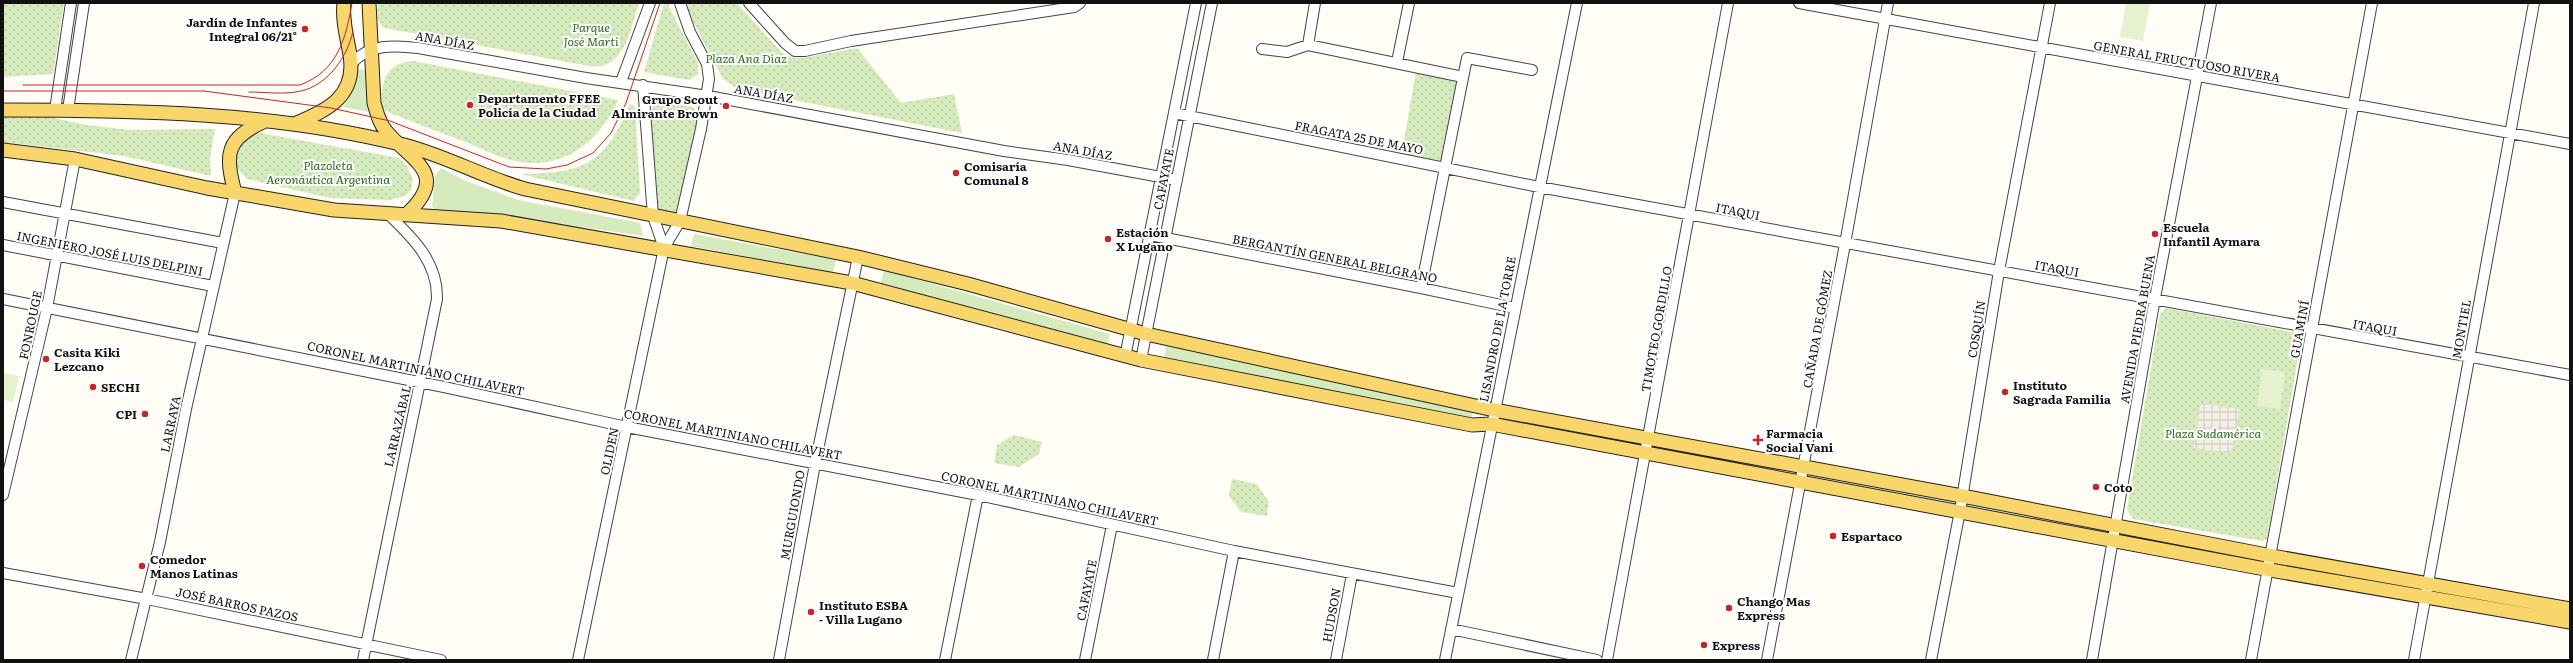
<svg xmlns="http://www.w3.org/2000/svg" width="2573" height="663" font-family="Literata,serif">
<defs>
<pattern id="park-dots" width="8" height="8" patternUnits="userSpaceOnUse"><rect width="8" height="8" fill="#d5ebbd"/><path d="M2 2h.1M6 6h.1" fill="none" stroke="#b6c8a1" stroke-width="1.8" stroke-linecap="round"/></pattern>
<pattern id="plaza-grid" width="8" height="8" patternUnits="userSpaceOnUse"><rect width="8" height="8" fill="#f1ede2"/><path d="M0 4h8M4 0v8" fill="none" stroke="#cecac1"/></pattern>
</defs>
<rect width="100%" height="100%" fill="#fffdf5"/>
<!-- grass -->
<path fill="#d5ebbd" d="M360,69L366,71L369,112L343,107L352,93L357,72Z
M441,168L466,181L518,200L640,223L643,236L503,215L437,211L432,207L435,176Z
M694,234L836,260L833,273L691,246Z
M884,270L1110,334L1107,347L880,285Z
M1166,346L1473,410L1472,420L1164,360Z"/>
<!-- park -->
<path fill="url(#park-dots)" d="M3,3H64L53,74L3,77Z
M378,3H639C632,23 628,56 605,65C600,67 594,66 589,66L384,28C376,20 377,14 378,3Z
M664,3H670L669,7L698,63V74L689,80L644,72Z
M686,3H737L783,54L794,58H803L857,48L901,103L954,94L962,133L738,89L723,79L687,10Z
M413,61L618,100C599,143 561,173 511,160C495,156 479,147 463,141C436,131 410,121 383,110C379,86 384,63 413,61Z
M1417,66L1463,77L1447,168L1401,158Z
M657,102L693,107L699,115L680,209L674,213L657,208L655,203L650,111Z
M630,104L635,107L640,193L634,201L520,174C583,173 604,166 630,104Z
M39,115L87,125L130,130L215,129L210,160L211,176L124,156L3,142V117Z
M260,133L399,158L407,166L413,180L411,190L405,196L390,200L330,198L247,179L234,165V149L251,135Z
M2166,308L2302,334L2267,539L2262,541L2133,519L2127,509L2160,314Z
M1014,435L1042,442L1039,454L1019,467L994,463L997,445Z
M1232,479L1257,484L1269,502L1267,516L1241,512L1229,496Z"/>
<!-- pitch -->
<path fill="#e6f2cf" d="M2126,3H2150L2143,41L2120,37Z
M2262,369L2285,372L2280,409L2257,406Z
M3,373L19,376L13,402L3,400Z"/>
<!-- plaza -->
<path fill="url(#plaza-grid)" d="M2201,403L2240,409L2231,454L2193,448Z"/>
<g fill="none" stroke-linecap="round" stroke-linejoin="round">
<defs>
<path id="minor" d="M749,3L785,43L795,51H805L851,41L1074,7L1080,3
M1799,3L2570,144
M1308,45L1315,3
M1262,49L1287,52L1308,45L1463,77
M1397,62L1409,3
M352,63C369,44 394,45 418,48L586,78L708,96L1004,151L1068,160L1177,180
M621,82L650,3
M643,85L653,216L664,248
M55,110L71,3
M68,110L84,3
M1174,113L1539,187L2570,375
M3,202L223,243
M1150,235L1421,288L1515,308
M3,245L213,286
M1421,288L1467,58L1532,70
M3,299L444,387L627,427L978,495L1234,551L1458,593
M1125,357L1196,3
M1141,360L1212,3
M3,495L47,308L75,159
M3,573L147,599L441,660
M1451,629L1597,660
M131,660L160,542L186,409L235,193
M363,660L437,299C438,262 413,238 388,214
M578,660L664,248L680,221L701,129L709,79L707,64L690,32L680,3
M779,660L815,464L858,257
M945,660L978,495
M1085,660L1112,525
M1213,660L1234,551
M1336,660L1352,574
M1445,660L1577,3
M1607,660L1728,3
M1767,660L1845,244L1888,3
M1931,660L1960,511L1999,271L2050,3
M2092,660L2155,298L2211,3
M2251,660L2372,3
M2414,660L2534,3"/>
<path id="major" d="M369,3L374,103C377,113 379,123 386,131C411,161 450,173 408,213
M3,110C135,110 271,112 400,144C443,154 482,177 525,189L858,257L968,284L1146,334L1494,410L1962,496L2272,556L2570,609
M294,124C326,111 357,97 350,55C347,37 342,21 344,3
M3,150L75,159L207,188L334,210L501,221L852,283L1141,360L1472,425L1491,424L2270,570L2570,622
M235,193C225,154 225,139 265,121"/>
</defs>
<!-- minor casing -->
<use href="#minor" stroke="#444" stroke-width="12"/>
<!-- major casing -->
<use href="#major" stroke="#222" stroke-width="15"/>
<!-- minor -->
<use href="#minor" stroke="#fff" stroke-width="10"/>
<!-- major -->
<use href="#major" stroke="#f9d66b" stroke-width="13"/>
<!-- tram -->
<path stroke="#c4262e" stroke-width="1" d="M23,85H300C338,71 346,38 352,3
M3,91H204L331,108L390,121L509,167L546,169L567,165L593,153L611,133L626,103L660,3
M249,92C266,92 284,95 301,91C328,85 348,56 353,31"/>
</g>
<!-- markers -->
<g fill="#c4262e" stroke="#fff" stroke-width="1.5">
<circle cx="305" cy="29" r="4"/>
<circle cx="470" cy="105" r="4"/>
<circle cx="726" cy="106" r="4"/>
<circle cx="956" cy="173" r="4"/>
<circle cx="2155" cy="234" r="4"/>
<circle cx="1108" cy="239" r="4"/>
<circle cx="46" cy="359" r="4"/>
<circle cx="93" cy="387" r="4"/>
<circle cx="2005" cy="392" r="4"/>
<circle cx="145" cy="414" r="4"/>
<path d="M1756 434h4v4h4v4h-4v4h-4v-4h-4v-4h4z"/>
<circle cx="2096" cy="487" r="4"/>
<circle cx="1833" cy="536" r="4"/>
<circle cx="142" cy="566" r="4"/>
<circle cx="1729" cy="608" r="4"/>
<circle cx="811" cy="612" r="4"/>
<circle cx="1704" cy="645" r="4"/>
</g>
<g text-anchor="middle" dominant-baseline="central" stroke-width="4" stroke-linejoin="round" paint-order="stroke">
<!-- poi labels -->
<g font-size="12" font-weight="bold" fill="#111" stroke="#fff" text-anchor="start">
<text x="297" y="22" text-anchor="end">Jardín de Infantes<tspan x="297" dy="14">Integral 06/21°</tspan></text>
<text x="478" y="98">Departamento FFEE<tspan x="478" dy="14">Policía de la Ciudad</tspan></text>
<text x="718" y="99" text-anchor="end">Grupo Scout<tspan x="718" dy="14">Almirante Brown</tspan></text>
<text x="964" y="166">Comisaría<tspan x="964" dy="14">Comunal 8</tspan></text>
<text x="2163" y="227">Escuela<tspan x="2163" dy="14">Infantil Aymara</tspan></text>
<text x="1116" y="232">Estación<tspan x="1116" dy="14">X Lugano</tspan></text>
<text x="54" y="352">Casita Kiki<tspan x="54" dy="14">Lezcano</tspan></text>
<text x="2013" y="385">Instituto<tspan x="2013" dy="14">Sagrada Familia</tspan></text>
<text x="101" y="387">SECHI</text>
<text x="137" y="414" text-anchor="end">CPI</text>
<text x="1766" y="433">Farmacia<tspan x="1766" dy="14">Social Vani</tspan></text>
<text x="2104" y="487">Coto</text>
<text x="1841" y="536">Espartaco</text>
<text x="150" y="559">Comedor<tspan x="150" dy="14">Manos Latinas</tspan></text>
<text x="1737" y="601">Chango Mas<tspan x="1737" dy="14">Express</tspan></text>
<text x="819" y="605">Instituto ESBA<tspan x="819" dy="14">- Villa Lugano</tspan></text>
<text x="1712" y="645">Express</text>
</g>
<!-- park labels -->
<g font-size="12" font-style="italic" fill="#2f6b1f" stroke="#fff">
<text x="591" y="27">Parque<tspan x="591" dy="14">José Martí</tspan></text>
<text x="746" y="58">Plaza Ana Díaz</text>
<text x="328" y="165">Plazoleta<tspan x="328" dy="14">Aeronáutica Argentina</tspan></text>
<text x="2213" y="433">Plaza Sudamérica</text>
</g>
<!-- street labels -->
<g font-size="12" fill="#111" stroke="#fff">
<text transform="translate(445 40) rotate(10)">ANA DÍAZ</text>
<text transform="translate(2187 61) rotate(10)">GENERAL FRUCTUOSO RIVERA</text>
<text transform="translate(764 93) rotate(10)">ANA DÍAZ</text>
<text transform="translate(1359 137) rotate(11)">FRAGATA 25 DE MAYO</text>
<text transform="translate(1083 150) rotate(10)">ANA DÍAZ</text>
<text transform="translate(1163 179) rotate(-79)">CAFAYATE</text>
<text transform="translate(1738 211) rotate(11)">ITAQUI</text>
<text transform="translate(110 253) rotate(11)">INGENIERO JOSÉ LUIS DELPINI</text>
<text transform="translate(1335 258) rotate(11)">BERGANTÍN GENERAL BELGRANO</text>
<text transform="translate(2057 268) rotate(10)">ITAQUI</text>
<text transform="translate(30 325) rotate(-78)">FONROUGE</text>
<text transform="translate(2375 327) rotate(10)">ITAQUI</text>
<text transform="translate(1497 329) rotate(-79)">LISANDRO DE LA TORRE</text>
<text transform="translate(1656 329) rotate(-80)">TIMOTEO GORDILLO</text>
<text transform="translate(1817 329) rotate(-80)">CAÑADA DE GÓMEZ</text>
<text transform="translate(1976 329) rotate(-81)">COSQUÍN</text>
<text transform="translate(2137 329) rotate(-80)">AVENIDA PIEDRA BUENA</text>
<text transform="translate(2299 329) rotate(-80)">GUAMINÍ</text>
<text transform="translate(2461 329) rotate(-80)">MONTIEL</text>
<text transform="translate(416 368) rotate(12)">CORONEL MARTINIANO CHILAVERT</text>
<text transform="translate(170 424) rotate(-78)">LARRAYA</text>
<text transform="translate(397 426) rotate(-77)">LARRAZÁBAL</text>
<text transform="translate(733 434) rotate(11)">CORONEL MARTINIANO CHILAVERT</text>
<text transform="translate(609 451) rotate(-78)">OLIDEN</text>
<text transform="translate(1050 498) rotate(12)">CORONEL MARTINIANO CHILAVERT</text>
<text transform="translate(792 515) rotate(-80)">MURGUIONDO</text>
<text transform="translate(1086 590) rotate(-79)">CAFAYATE</text>
<text transform="translate(237 604) rotate(12)">JOSÉ BARROS PAZOS</text>
<text transform="translate(1331 615) rotate(-80)">HUDSON</text>
</g>
</g>
<!-- border -->
<rect width="2573" height="663" fill="none" stroke="#111111" stroke-width="8"/>
</svg>
